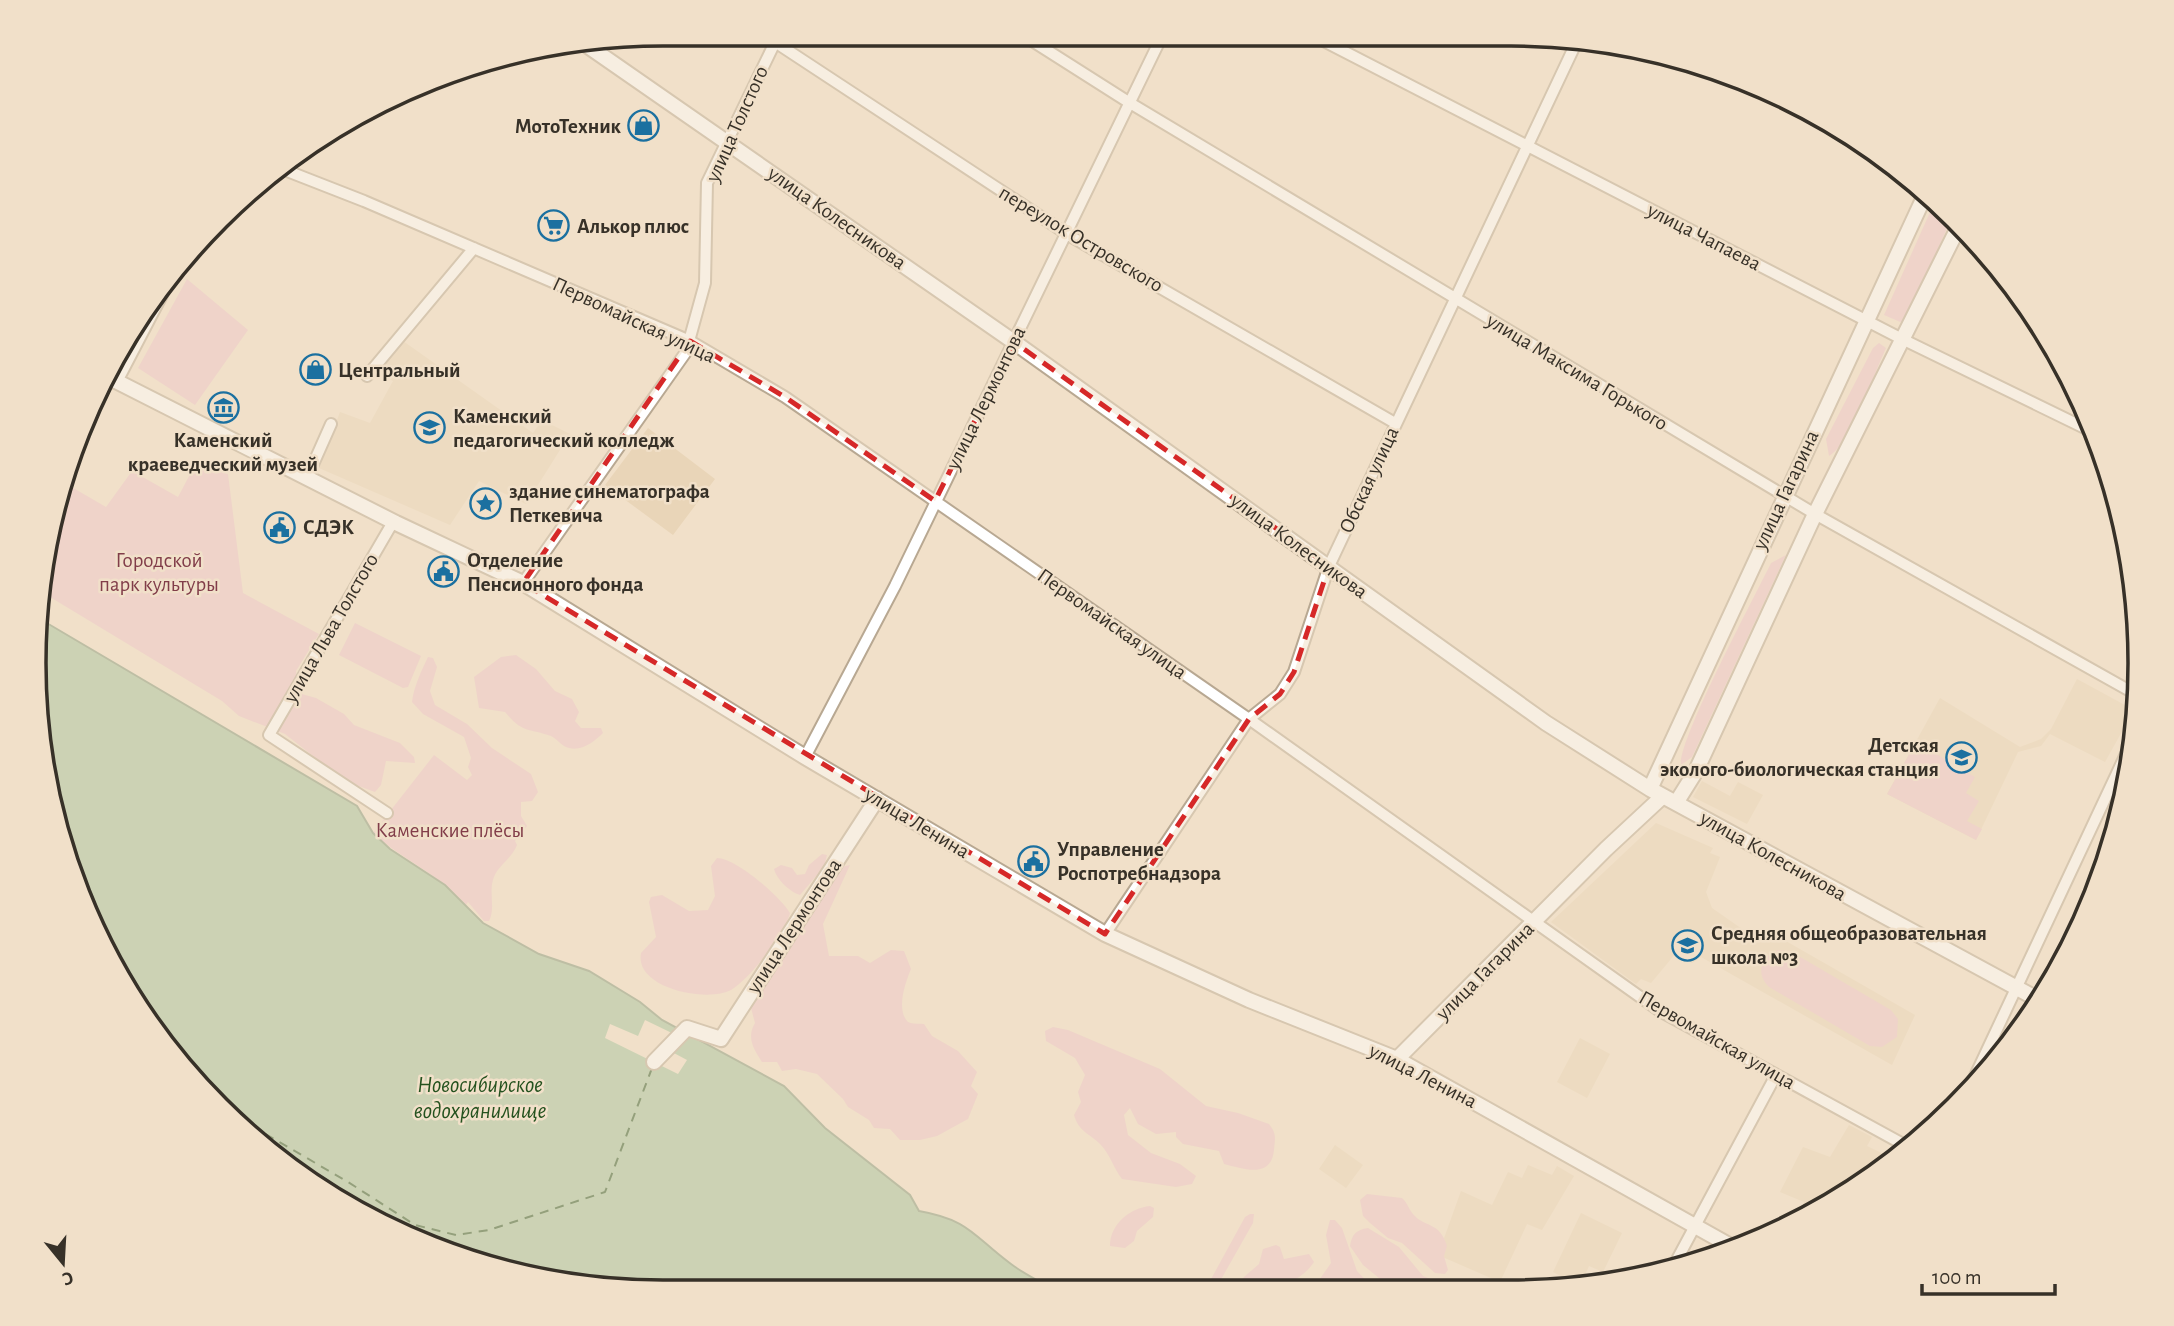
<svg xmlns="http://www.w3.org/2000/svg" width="2174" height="1326" font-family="'Alegreya Sans',sans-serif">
<rect width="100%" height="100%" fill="#f1e0c9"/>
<!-- built -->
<path fill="#e9d5b8" d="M403,341L533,433L542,420L570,434L526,504L479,481L450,525L319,468L340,412L370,423L393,381L378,373Z
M648,428L715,479L673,535L605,485Z
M2077,679L2134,710L2105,762L2050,734L2041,746L2018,752L1976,840L1887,794L1940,698L2020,747L2041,739L2051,729Z
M1702,781L1730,796L1738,782L1763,795L1747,824L1693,797Z
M1656,823L1713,848L1710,853L1720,857L1706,892L1712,908L1755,938L1763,928L1915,1015L1892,1065L1701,957L1692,963L1676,953L1651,983L1641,979L1636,984L1551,922Z
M1580,1038L1610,1054L1587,1098L1557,1082Z
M1849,1125L1872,1137L1867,1146L1894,1159L1826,1209L1795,1222L1804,1202L1780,1192L1803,1147L1830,1157Z
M1335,1145L1363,1165L1346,1188L1319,1169Z
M1528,1165L1552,1175L1557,1166L1574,1176L1542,1230L1527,1224L1500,1282L1438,1255L1461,1191L1492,1205L1508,1172L1522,1178Z
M1581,1213L1622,1233L1603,1272L1589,1266L1580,1286L1553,1272Z"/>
<!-- green -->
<path fill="#edc4c9" d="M1935,201L1952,217L1905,324L1884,315Z
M187,279L248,330L195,405L138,368Z
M1879,343L1886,348L1883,355C1872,379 1850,445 1829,456L1826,439L1873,348Z
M197,461L228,474L243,593L319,634L296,671L298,693L316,698L344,714L354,725L400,743L414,757L415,763L386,761L381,785L375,792L345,781L285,734L239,716L222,701L45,594L63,482L106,507L132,471L178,497Z
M1786,555L1692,757L1681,765C1677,742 1756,594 1771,563Z
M355,623L421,656L408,687L403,688L339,655Z
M516,655L536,669L555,691L572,699L579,712L575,721L581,728H601L603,733C594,742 579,754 564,746C559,743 557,739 551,736C528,728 523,734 505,712L479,708L474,677L501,657Z
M428,657L433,658L437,667L430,691L435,705L467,724L492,748L531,774L538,792L532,801L521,802V816L527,826L515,841L517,845C512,858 498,866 494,877C488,891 496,908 489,921H484L468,902L466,905C441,875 402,860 373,833L434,755L467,780L472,775L468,767L471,758L464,737L423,714L412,702C414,686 421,672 428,657Z
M1916,742L1975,777L1966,793L1979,801L1967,821L1982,829L1976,840L1887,794Z
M822,854L827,855L824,867L800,895C790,892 777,880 774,869L781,865L792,868L797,875L805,874L809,865Z
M717,858C736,858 781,897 790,913C785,933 749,980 731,990C707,1003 634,988 641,953L656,937L649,902L651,897L662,895L689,911L708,910L715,896L711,866Z
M850,865L823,924L829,956H858L870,963L891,950L904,951L911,969C906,981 896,1008 907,1021C911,1025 919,1023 924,1024L932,1036L958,1051L977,1072L971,1086L978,1094L968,1119L937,1136L920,1140H900L890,1129L874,1128L869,1120L848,1107L843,1099L817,1074L796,1069L782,1071L777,1062H762C754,1049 746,1038 755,1023L751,1008L753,998L841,867Z
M1778,950L1790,951L1891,1010L1898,1019L1897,1037L1882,1047L1870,1046L1769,987C1755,974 1761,956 1778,950Z
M1053,1027L1068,1030L1160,1069L1206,1106L1238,1113L1269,1124C1277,1134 1275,1138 1274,1150C1271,1179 1244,1169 1224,1164L1219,1151L1183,1144L1176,1137V1132L1156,1134L1138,1124L1130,1108L1124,1115L1128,1135L1151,1153L1180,1164L1196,1176L1192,1184L1176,1187L1122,1179C1114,1169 1110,1154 1100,1144C1089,1133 1079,1132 1074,1115L1081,1102L1078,1092L1085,1075L1075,1058L1046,1041L1045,1031Z
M1367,1194L1402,1198C1408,1203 1409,1211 1415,1216C1425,1227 1440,1222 1447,1246L1444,1256L1448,1270L1445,1274L1435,1273L1402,1243L1388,1238L1370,1223L1363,1216L1360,1200Z
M1150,1206L1154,1208L1153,1217L1137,1231L1134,1241L1125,1248L1110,1246C1110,1224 1130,1208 1150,1206Z
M1250,1214H1254L1253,1223L1215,1290H1205L1245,1217Z
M1330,1220H1335L1342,1228L1357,1271L1376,1291L1312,1290L1331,1263L1326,1235Z
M1368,1228L1399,1247L1423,1276L1460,1291H1395L1363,1265L1350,1246C1352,1234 1356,1230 1368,1228Z
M1276,1245L1280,1247L1284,1259L1309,1254L1314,1262C1297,1288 1264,1290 1235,1290L1244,1277L1259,1264L1263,1249Z"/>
<!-- water -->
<path fill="#a1c29c" stroke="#819679" stroke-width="2" d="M40,619L357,806L373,833L390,849L445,885L483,923L539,954L589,971L640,1002L662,1020L784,1086L825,1128L910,1195L919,1211C970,1220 973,1236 1011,1264C1024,1274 1039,1281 1053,1289L581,1287L422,1245L280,1163L140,1013L67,865L33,663Z"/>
<!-- pier -->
<path fill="#f1e0c9" d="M645,1020L676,1035L672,1052L687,1060L678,1074L605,1038L610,1024L638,1036Z"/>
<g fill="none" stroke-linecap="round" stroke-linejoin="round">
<!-- ferry -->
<path stroke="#25521f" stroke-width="2" stroke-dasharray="9 7" stroke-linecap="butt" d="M238,1118L348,1182L415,1225L456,1235L489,1230L605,1192L652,1068"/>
<defs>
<path id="street" d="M1023,35L1130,103L1815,514L2139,696
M1316,37L1902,339L2095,433
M775,42L1070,236L1395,423
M277,167L364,201L690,341L785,397L1249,719L1660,1011L1910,1148
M367,376L474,248
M307,478L331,424
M523,583L686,352L705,283L707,183L779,34
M805,757L895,586L1162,36
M387,813L269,735L393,522
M1105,934L1249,719L1280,694L1294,672L1329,566L1578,39
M1967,1093L2134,737
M1673,1267L1776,1075"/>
<path id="secondary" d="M588,46L1014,342L1546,723L1650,789L2039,1000
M108,377L396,523L523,583L805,757L1105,934L1249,1000L1397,1059L1736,1249
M115,381L164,287
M1650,789L1926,193
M1676,803L1696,771L1815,514L1960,224
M1397,1059L1606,849L1663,796
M654,1062L687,1028L721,1039L877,799"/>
</defs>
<!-- street casing -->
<use href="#street" stroke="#b8a892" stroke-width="14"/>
<!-- secondary casing -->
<use href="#secondary" stroke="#b8a892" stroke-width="18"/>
<!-- street -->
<use href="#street" stroke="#fff" stroke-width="10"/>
<!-- secondary -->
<use href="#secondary" stroke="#fff" stroke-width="14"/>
</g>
<!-- marked area -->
<path d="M0 0H2174V1326H0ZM690,341L785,397L935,501L1014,342L1329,566L1294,672L1280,694L1249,719L1105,934L523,583Z" fill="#f1e0c9" fill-opacity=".55" fill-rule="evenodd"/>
<path fill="none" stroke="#d62828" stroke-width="5" stroke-dasharray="14 9" stroke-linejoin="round" d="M690,341L785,397L935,501L1014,342L1329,566L1294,672L1280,694L1249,719L1105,934L523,583Z"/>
<!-- icons -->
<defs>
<symbol id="shop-ring" viewBox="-11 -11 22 22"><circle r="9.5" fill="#f1e0c9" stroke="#1b70a0" stroke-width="1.5"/><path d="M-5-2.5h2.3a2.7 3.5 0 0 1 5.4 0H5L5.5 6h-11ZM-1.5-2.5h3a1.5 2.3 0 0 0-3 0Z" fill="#1b70a0"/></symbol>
<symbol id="supermarket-ring" viewBox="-11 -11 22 22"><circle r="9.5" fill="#f1e0c9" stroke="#1b70a0" stroke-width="1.5"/><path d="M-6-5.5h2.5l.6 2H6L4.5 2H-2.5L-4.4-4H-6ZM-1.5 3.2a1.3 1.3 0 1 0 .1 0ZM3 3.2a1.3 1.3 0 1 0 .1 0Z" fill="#1b70a0"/></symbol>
<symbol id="museum-ring" viewBox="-11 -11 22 22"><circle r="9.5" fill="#f1e0c9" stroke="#1b70a0" stroke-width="1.5"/><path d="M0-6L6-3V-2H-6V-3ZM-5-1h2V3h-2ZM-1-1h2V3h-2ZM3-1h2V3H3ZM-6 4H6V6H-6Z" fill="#1b70a0"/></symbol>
<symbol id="university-ring" viewBox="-11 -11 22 22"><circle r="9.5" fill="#f1e0c9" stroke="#1b70a0" stroke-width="1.5"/><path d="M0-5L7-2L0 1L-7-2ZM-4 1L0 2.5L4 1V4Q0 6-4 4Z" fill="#1b70a0"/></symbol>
<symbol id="sight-ring" viewBox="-11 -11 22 22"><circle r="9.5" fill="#f1e0c9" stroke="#1b70a0" stroke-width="1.5"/><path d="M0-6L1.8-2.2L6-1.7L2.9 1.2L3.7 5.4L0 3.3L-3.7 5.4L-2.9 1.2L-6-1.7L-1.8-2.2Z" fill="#1b70a0"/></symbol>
<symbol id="civic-ring" viewBox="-11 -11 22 22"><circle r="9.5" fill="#f1e0c9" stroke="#1b70a0" stroke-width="1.5"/><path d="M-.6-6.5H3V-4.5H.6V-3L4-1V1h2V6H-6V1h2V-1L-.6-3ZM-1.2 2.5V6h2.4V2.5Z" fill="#1b70a0"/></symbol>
<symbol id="school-ring" viewBox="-11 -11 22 22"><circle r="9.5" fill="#f1e0c9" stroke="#1b70a0" stroke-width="1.5"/><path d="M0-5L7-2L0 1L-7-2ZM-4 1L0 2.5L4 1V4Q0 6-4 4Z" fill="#1b70a0"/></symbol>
</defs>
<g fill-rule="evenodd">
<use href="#shop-ring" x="626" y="108" width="35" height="35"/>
<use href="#supermarket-ring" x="536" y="208" width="35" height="35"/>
<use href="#shop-ring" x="298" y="352" width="35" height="35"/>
<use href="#museum-ring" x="206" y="390" width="35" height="35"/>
<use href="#university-ring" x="412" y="410" width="35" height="35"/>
<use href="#sight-ring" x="468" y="486" width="35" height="35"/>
<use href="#civic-ring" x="262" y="510" width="35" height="35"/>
<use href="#civic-ring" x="426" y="554" width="35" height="35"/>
<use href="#school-ring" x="1944" y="740" width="35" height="35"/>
<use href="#civic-ring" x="1016" y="844" width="35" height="35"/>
<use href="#school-ring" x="1670" y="928" width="35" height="35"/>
</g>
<g text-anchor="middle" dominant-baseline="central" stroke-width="5" stroke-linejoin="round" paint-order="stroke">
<!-- street labels -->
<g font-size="21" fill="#373128" stroke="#f1e0c9">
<text transform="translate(737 124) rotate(-66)">улица Толстого</text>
<text transform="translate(837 218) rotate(35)">улица Колесникова</text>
<text transform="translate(1704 237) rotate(27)">улица Чапаева</text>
<text transform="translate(1081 239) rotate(31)">переулок Островского</text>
<text transform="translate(634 320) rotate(25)">Первомайская улица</text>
<text transform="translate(1577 372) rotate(31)">улица Максима Горького</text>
<text transform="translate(986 398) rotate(-64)">улица Лермонтова</text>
<text transform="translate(1369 480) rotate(-65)">Обская улица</text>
<text transform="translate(1786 490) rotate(-65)">улица Гагарина</text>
<text transform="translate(1299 546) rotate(36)">улица Колесникова</text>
<text transform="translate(1112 624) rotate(35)">Первомайская улица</text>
<text transform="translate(331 628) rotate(-60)">улица Льва Толстого</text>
<text transform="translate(917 823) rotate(31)">улица Ленина</text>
<text transform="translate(1773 856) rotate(29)">улица Колесникова</text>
<text transform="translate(794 926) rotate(-57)">улица Лермонтова</text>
<text transform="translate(1485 971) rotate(-45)">улица Гагарина</text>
<text transform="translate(1717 1040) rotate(30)">Первомайская улица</text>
<text transform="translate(1423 1076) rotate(27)">улица Ленина</text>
</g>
<!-- poi labels -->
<g font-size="21" font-weight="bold" fill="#373128" stroke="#f1e0c9" text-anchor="start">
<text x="621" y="126" text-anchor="end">МотоТехник</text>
<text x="577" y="226">Алькор плюс</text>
<text x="338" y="370">Центральный</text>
<text x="453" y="416">Каменский<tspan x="453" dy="24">педагогический колледж</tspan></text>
<text x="223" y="440" text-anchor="middle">Каменский<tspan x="223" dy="24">краеведческий музей</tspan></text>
<text x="509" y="491">здание синематографа<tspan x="509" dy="24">Петкевича</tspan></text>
<text x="303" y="527">СДЭК</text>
<text x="467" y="560">Отделение<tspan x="467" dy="24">Пенсионного фонда</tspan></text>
<text x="1939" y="745" text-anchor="end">Детская<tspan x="1939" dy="24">эколого-биологическая станция</tspan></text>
<text x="1057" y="849">Управление<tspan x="1057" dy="24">Роспотребнадзора</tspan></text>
<text x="1711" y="933">Средняя общеобразовательная<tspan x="1711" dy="24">школа №3</tspan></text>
</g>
<!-- park labels -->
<g font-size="21" fill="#813d49" stroke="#f1e0c9">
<text x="159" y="560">Городской<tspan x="159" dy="24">парк культуры</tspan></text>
<text x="450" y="830">Каменские плёсы</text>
</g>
<!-- water labels -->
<g font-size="23" font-style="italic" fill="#25521f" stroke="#f1e0c9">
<text x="480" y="1085">Новосибирское<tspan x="480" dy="26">водохранилище</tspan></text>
</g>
</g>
<!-- crop -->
<path d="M0 0H2174V1326H0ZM663 46H1511A617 617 0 0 1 2128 663V663A617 617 0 0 1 1511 1280H663A617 617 0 0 1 46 663V663A617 617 0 0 1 663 46Z" fill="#f1e0c9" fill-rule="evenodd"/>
<path fill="none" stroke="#373128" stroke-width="3.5" d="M663 46H1511A617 617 0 0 1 2128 663V663A617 617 0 0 1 1511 1280H663A617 617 0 0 1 46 663V663A617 617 0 0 1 663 46Z"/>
<!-- north arrow -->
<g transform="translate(63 1263) rotate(162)" stroke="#f1e0c9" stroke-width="5" paint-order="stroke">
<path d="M0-5L12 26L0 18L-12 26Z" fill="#373128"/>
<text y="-10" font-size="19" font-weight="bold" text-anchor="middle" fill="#373128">С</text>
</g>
<!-- scale -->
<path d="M1922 1284v10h133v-10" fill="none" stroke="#373128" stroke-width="3.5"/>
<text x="1932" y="1284" font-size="21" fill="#373128" stroke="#f1e0c9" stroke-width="5" paint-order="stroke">100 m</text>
</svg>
